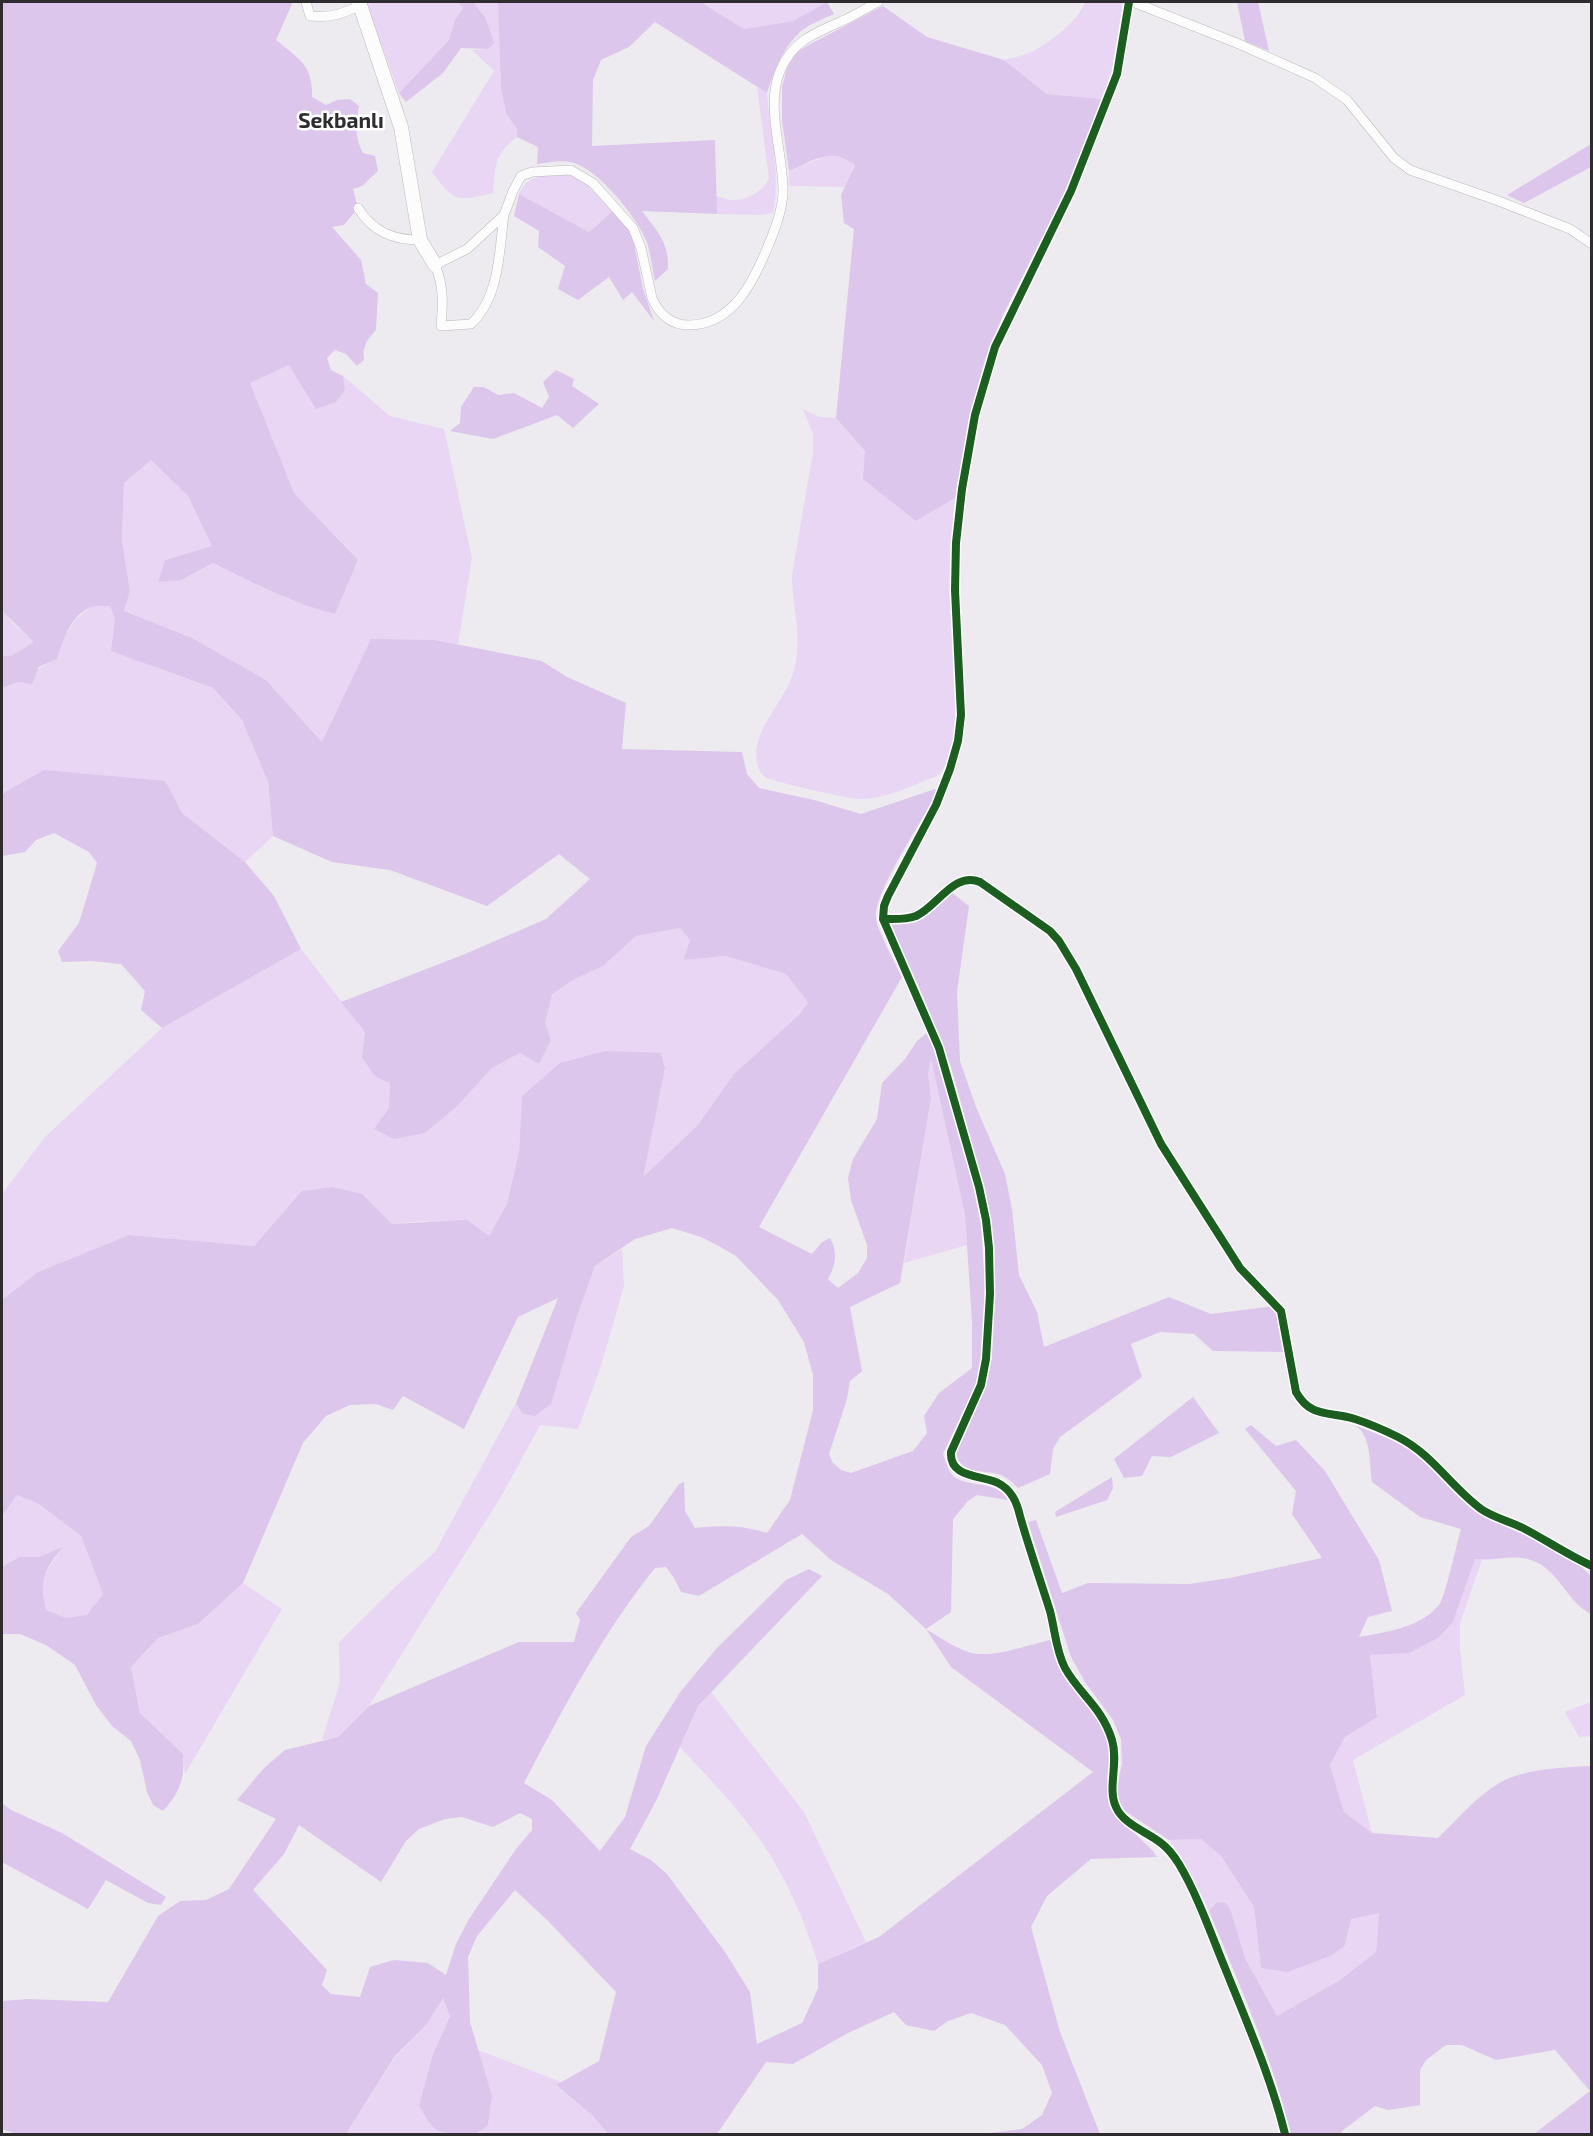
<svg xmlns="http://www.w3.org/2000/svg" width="1593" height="2136" font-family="'Exo 2',sans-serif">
<rect width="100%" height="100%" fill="#edebef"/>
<!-- green -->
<path fill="#e8d6f4" d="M366,2H458L463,8L455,20L449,40L399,93Z
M473,2H498L501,90L507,115L517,129V137C493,155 496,166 493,193C457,201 455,203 432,172L494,71L472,50L488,49L485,17Z
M703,2H827L793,21L744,29L704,5Z
M1085,2H1123L1112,70L1102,99L1047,94L1004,60C1015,57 1028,55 1037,49C1054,39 1078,21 1085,2Z
M757,87L767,93C770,133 781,173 773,213L760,215L717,214L716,196C721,197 727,200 731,200C747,201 763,192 769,178Z
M831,154L845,157L855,164L845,187L789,186V171Z
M566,173L585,183L613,211L589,232L519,194C527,174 547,175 566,173Z
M289,365L345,390L343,376L390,416L444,429L472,558L458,644L435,640L322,742L266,680L192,638L124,611L130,591L122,541L124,483L151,460L188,496L212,546L165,560L181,580L213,563C252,583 292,603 335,614L358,560L294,493L249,383Z
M803,409L819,417L836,418L865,451L916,521L955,498C953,521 950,544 950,567C950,613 971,746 937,776C915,784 886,799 863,799C853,800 773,782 765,777C758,772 756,761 756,752C758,724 787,698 794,670C803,638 792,607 792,575L813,452V434Z
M92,606H110L115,618L151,666L213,688L242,720L268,782L273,836L245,862L182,813L164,781L2,794V688C22,681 38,668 57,659C64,635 71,621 92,606Z
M2,611L16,626L35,642L11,656H2Z
M680,928L690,939L683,960L726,956L786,974L808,1002L800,1014L734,1074L697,1126L642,1178L665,1068L661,1053L522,1096L519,1152L507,1204L489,1236L426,1221L391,1224L361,1194L332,1187L303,1191L254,1246L129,1235L38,1272L2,1300V1194L45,1137L162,1028L301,949L365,1032L376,1077L391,1083L389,1108L425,1133L457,1105L492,1068L520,1053L539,1064L551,1040L545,1023L551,994L575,979L603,966L636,936Z
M931,1056L965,1215L967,1245L904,1263L931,1098L928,1073Z
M622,1249L624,1286L600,1369L578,1429L540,1425L502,1495L369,1706L338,1737L322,1740L340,1682L339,1642L396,1586L435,1552L516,1403L522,1413L576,1319L595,1266Z
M17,1495L39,1504L81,1536L103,1594L87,1615L66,1619L46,1610C39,1577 45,1574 62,1548L39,1557H19L2,1567V1516Z
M1475,1559L1482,1560L1460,1623V1648L1465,1695L1353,1760L1372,1833L1344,1812L1330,1765L1345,1737L1377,1716L1370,1655L1409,1653L1453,1622Z
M243,1583L282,1609L185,1774L183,1754L140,1713L131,1667L158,1638L198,1624Z
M711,1692L804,1812L866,1942L818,1964C802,1911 778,1859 742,1816C723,1792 701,1770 680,1747L698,1706Z
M1591,1702V1736L1579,1737L1565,1712Z
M1201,1839L1221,1856L1254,1907L1261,1968L1345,1945L1351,1919L1379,1912L1376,1952L1340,1980L1277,2016L1245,1958L1226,1903L1217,1902L1209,1911L1180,1855L1169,1840Z
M443,1997L450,2015L433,2054L430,2124L444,2134H346L396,2056L426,2025Z
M478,2050L561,2082L556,2086L594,2117L608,2134H476L488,2125L492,2096Z"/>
<!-- forest -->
<path fill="#dcc6eb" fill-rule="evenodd" d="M2,2H290L292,4L276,40C299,59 313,65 312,97L326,105L337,100L350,99L359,106C356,124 354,136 363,153L375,156L378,171L362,186L353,189L358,208L344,225L332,227L361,260L366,284L378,293L376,330C367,340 362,346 364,360L357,366L346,354L335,350L327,358L331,370L343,376L345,390L336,402L316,409L289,365L250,383L294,493L358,560L335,614C292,603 253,583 213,563L181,580L158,582L165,560L212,546L188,496L151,460L124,483L122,541L130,591L124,611L192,638L266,680L322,742L371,639L435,640L542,661L567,677L626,703L622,749L742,752L747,774L759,788L814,800L861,814L935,789L937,792C923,821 875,890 876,917C876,929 896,964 902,977L759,1227L812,1254L822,1242L830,1238C838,1253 836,1264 828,1279L838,1288L858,1273L867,1258V1245L851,1200L848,1178L853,1159L877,1119L882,1083L905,1059L917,1041L928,1032L933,1042L974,1189L981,1225L985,1285V1328L981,1367L974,1389L943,1454C945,1459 947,1466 950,1472C961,1490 995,1477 1008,1500L977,1495L968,1501L953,1519L951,1612L926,1629C941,1638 956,1649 972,1653C992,1658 1029,1645 1050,1640C1054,1652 1057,1664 1063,1675C1077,1696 1095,1711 1106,1735C1115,1756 1106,1769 1107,1789C1108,1815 1137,1834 1153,1851L1157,1857L1091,1859L1047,1896L1031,1927L1060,2032L1100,2134H982L1022,2129L1042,2115L1052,2093L1042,2065L1005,2025L971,2013L948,2021L934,2031L906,2025L894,2012L848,2033L793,2064L766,2062L717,2134H608L594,2117L556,2085L599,2061L616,1992L548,1921L515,1890L477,1936L468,1957L470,2022L492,2096L488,2125C477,2134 476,2134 462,2134C434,2134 433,2129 419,2106L433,2054L450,2016L443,1998L426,2025L395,2056L346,2134H16L2,2129V2001L28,1999L108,2002L158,1916L180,1901L206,1900L229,1889L276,1819L237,1800L264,1768L285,1750L338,1737L369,1706L519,1642H574L580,1620L576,1613L631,1537L649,1526L679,1484L684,1482L685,1511L695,1528C720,1525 743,1525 767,1533L790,1500L813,1410V1375L804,1342L778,1300L736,1256L717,1245L701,1237L672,1228L635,1239L595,1266L576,1319L551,1404L535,1416L522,1413L516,1403L558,1298L518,1317L464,1429L403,1396L393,1410L376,1404L350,1405L326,1416L303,1443L243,1583L198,1624L158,1638L131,1667L140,1713L183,1754C185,1779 180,1792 163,1811L153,1805L147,1792L140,1760L131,1741L112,1726L96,1705L75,1665L46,1645L20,1634H2V1567L19,1557H39L63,1547C44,1570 39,1580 46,1610L66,1618L87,1615L103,1594L81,1536L39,1504L17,1495L2,1516V1300L38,1272L129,1235L254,1246L302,1191L332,1187L362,1194L392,1224L467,1220L489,1236L507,1204L519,1152L522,1096L560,1063L605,1051L661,1053L665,1068L643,1177L697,1126L734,1074L800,1014L808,1002L786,974L726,956L683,960L690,940L680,928L636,936L603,966L575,979L552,994L545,1023L551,1040L539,1064L520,1053L492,1068L457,1106L425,1133L394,1139L374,1129L389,1108L390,1083L376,1077L362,1058L365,1032L341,1002L465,954L546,919L590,879L559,854L487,906L390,870L332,862L273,836L268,782L242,720L213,688L111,651L115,619L110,606C104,606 96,605 91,607C71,615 63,640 57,659L39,667L32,684L18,682L2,688V656H11L34,642L2,611ZM931,1058L965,1215L972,1322V1368L939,1393L924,1416L927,1433L913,1451L851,1473L841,1470L833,1463L829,1454L847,1399L850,1381L862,1371L850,1307L900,1283L931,1098L928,1073ZM802,1534L831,1560L888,1594L926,1629L951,1667L1093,1772L879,1937L818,1964V1989L802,2023L757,2044L750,1992L725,1952L667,1874L651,1860L630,1849L656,1801L698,1706L822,1576L809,1569L786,1580L716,1649L681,1691L646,1746L625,1817L600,1851L552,1800L524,1783C563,1709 602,1634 655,1568L666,1567L674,1578L681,1592L699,1596ZM520,1813L532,1819V1830L516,1849L469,1919L456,1944L446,1975L428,1963L394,1960L370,1967L360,1997L331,1994L322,1985L327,1970L253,1890L284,1854L299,1825L381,1882L406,1841L419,1829L445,1819L462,1817L493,1827Z
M458,2H473L485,17L494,43L488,49L461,48L443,73L406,102L399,93L449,40L455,20L463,8Z
M498,2H703L705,5L744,29L793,21L827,2L834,14C823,19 809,24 800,32C782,49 774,71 767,93L655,22L629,47L601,60L593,80L592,146L715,140L717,214L642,211C657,231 669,242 668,269L655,281C652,268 651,252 646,240C636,216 596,166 570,162C560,160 547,163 537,164L538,147L517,137V129L507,115L501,90Z
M1237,2H1258L1269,51L1245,41Z
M883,6L927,37L1004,60L1047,94L1102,99L1064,194L1003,315L986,357L970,414L955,498L916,521L863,479L865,451L836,418L854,229L844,223L841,195L855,165C830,146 815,161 789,171L782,120V87L787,68L796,53L805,47Z
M1591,144V167L1524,203L1507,195Z
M519,194L589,232L613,211L626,225L633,238L643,289L654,321L632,292L623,300L609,277L578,300L558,289L565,266L538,247L539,231L514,216Z
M556,370L574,379L572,386L599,404L573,428L557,415L493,439L450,431L460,423L461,407L474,387H484L498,395L514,393L542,408L549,397L543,382Z
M44,770L165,781L182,813L245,862L274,896L301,949L162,1028L141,1010L145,991L121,964L91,961L62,962L58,951L79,923L97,863L89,852L54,833L36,840L25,852L2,856V794Z
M951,892L969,906L957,992L960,1061L976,1107L1005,1174L1012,1209L1019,1275L1037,1312L1044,1347L1169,1297L1211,1314L1273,1306L1278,1318L1284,1352L1213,1351L1194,1334L1160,1332L1131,1344L1142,1377L1060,1437L1053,1449L1050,1474L1018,1488C1012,1482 1006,1476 998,1474C981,1470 962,1474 956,1454L985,1389L992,1357L995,1273L993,1239L980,1173L951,1067L922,994L889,923C922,916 926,918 951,892Z
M1193,1397L1219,1433L1171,1457L1152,1456L1142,1476L1124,1478L1114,1459Z
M1251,1425L1276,1446L1296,1440L1325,1471L1379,1560L1392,1611L1368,1617L1359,1637C1386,1632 1420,1628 1439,1605C1445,1598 1457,1542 1461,1529L1420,1517L1372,1482C1369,1463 1372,1436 1355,1425L1402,1444L1426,1459L1464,1501L1483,1515L1502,1525L1521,1532L1579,1565L1591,1576V1614C1568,1603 1560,1573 1536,1562C1515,1552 1496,1562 1475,1559L1453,1622L1438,1638L1409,1653L1370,1655L1377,1717L1345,1737L1330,1765L1344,1812L1372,1833L1438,1838C1458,1819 1479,1793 1505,1780C1527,1769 1567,1767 1591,1766V2134H1534L1590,2091L1555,2050L1496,2060L1462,2045H1446L1426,2060L1420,2070V2105L1388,2110L1375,2106L1342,2131L1341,2134H1291C1272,2057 1239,1984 1209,1911L1217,1902L1226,1903L1231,1912L1245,1958L1277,2016L1340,1980L1376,1952L1379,1913L1351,1919L1345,1945L1332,1955L1288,1972L1261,1968L1254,1907L1221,1856L1201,1839L1169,1840L1125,1811L1119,1801L1117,1787L1122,1763L1121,1739L1113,1720L1085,1682L1071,1657L1028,1522L1036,1520L1062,1593L1088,1583L1189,1584L1230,1578L1322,1558L1292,1514L1296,1491L1245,1429Z
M1112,1477L1113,1488L1107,1500L1056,1517L1055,1512Z
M2,1803L11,1810L62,1833L166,1897L161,1905L148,1903L106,1880L88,1909L2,1862Z"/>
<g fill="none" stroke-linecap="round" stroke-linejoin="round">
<defs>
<path id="street" d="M306,2L310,16C331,18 341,14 360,6
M1129,2L1117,74L1071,191L995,347L975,415L962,489L956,543L955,590L961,715L958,741L950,769L936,805L888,896L884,906L883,919L939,1048L979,1187L986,1220L989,1248L990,1294L986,1359L981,1385L951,1452C949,1478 981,1475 998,1483C1012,1490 1017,1503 1020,1516C1029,1548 1040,1579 1050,1611C1055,1630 1056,1651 1065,1668C1080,1695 1102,1707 1112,1740C1119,1763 1107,1788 1116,1807C1123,1824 1147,1832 1161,1843C1169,1849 1174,1856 1179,1864C1198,1896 1211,1934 1225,1968C1247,2023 1271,2077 1285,2134
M1133,2L1239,44L1315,78L1347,100L1394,158L1410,170L1496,200L1570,229L1592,244
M358,208C373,232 393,240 420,240
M504,215C499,251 500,297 471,324L441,326C443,304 444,286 435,265L467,249L504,215L513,191L521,176L532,172L571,170L593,183L633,228L641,248L652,298C659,314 670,325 689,325C733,325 754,281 768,246C775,230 782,211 783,193C784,156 765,107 780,71C793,40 814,34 842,21C854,16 866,8 878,2
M883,919C894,919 905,920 916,916C937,907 954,871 980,882L1050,931L1059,941L1076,969L1161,1144L1240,1268L1281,1311L1296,1392C1311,1419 1331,1411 1355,1419C1370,1424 1384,1430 1398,1437C1432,1454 1451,1487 1481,1509C1494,1518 1509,1521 1523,1528C1546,1540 1568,1555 1592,1566"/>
<path id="secondary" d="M359,2L401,127L420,240L435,265"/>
</defs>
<!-- street casing -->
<use href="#street" stroke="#bab9bc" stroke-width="10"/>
<!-- secondary casing -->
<use href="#secondary" stroke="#bab9bc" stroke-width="15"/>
<!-- street -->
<use href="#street" stroke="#fcfcfd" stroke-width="9"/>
<!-- secondary -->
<use href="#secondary" stroke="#fcfcfd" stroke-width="14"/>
<defs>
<path id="cycleway" d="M1129,2L1117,74L1071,191L995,347L975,415L962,489L956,543L955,590L961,715L958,741L950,769L936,805L888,896L884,906L883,919L939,1048L979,1187L986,1220L989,1248L990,1294L986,1359L981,1385L951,1452C949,1478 981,1475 998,1483C1012,1490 1017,1503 1020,1516C1029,1548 1040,1579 1050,1611C1055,1630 1056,1651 1065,1668C1080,1695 1102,1707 1112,1740C1119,1763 1107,1788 1116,1807C1123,1824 1147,1832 1161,1843C1169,1849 1174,1856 1179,1864C1198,1896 1211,1934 1225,1968C1247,2023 1271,2077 1285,2134
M883,919C894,919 905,920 916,916C937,907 954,871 980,882L1050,931L1059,941L1076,969L1161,1144L1240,1268L1281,1311L1296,1392C1311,1419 1331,1411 1355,1419C1370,1424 1384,1430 1398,1437C1432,1454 1451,1487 1481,1509C1494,1518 1509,1521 1523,1528C1546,1540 1568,1555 1592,1566"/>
</defs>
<!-- cycleway casing -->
<use href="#cycleway" stroke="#fff" stroke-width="11"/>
<!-- cycleway -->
<use href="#cycleway" stroke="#1b5e20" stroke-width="8"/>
</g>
<g text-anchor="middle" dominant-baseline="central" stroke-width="5" stroke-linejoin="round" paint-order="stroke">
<!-- quarter labels -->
<g font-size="21" font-weight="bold" fill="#2e2c2f" stroke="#fff">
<text x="341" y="119">Sekbanlı</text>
</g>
</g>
<!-- border -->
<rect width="1593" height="2136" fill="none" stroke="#2e2c2f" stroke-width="6"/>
</svg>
